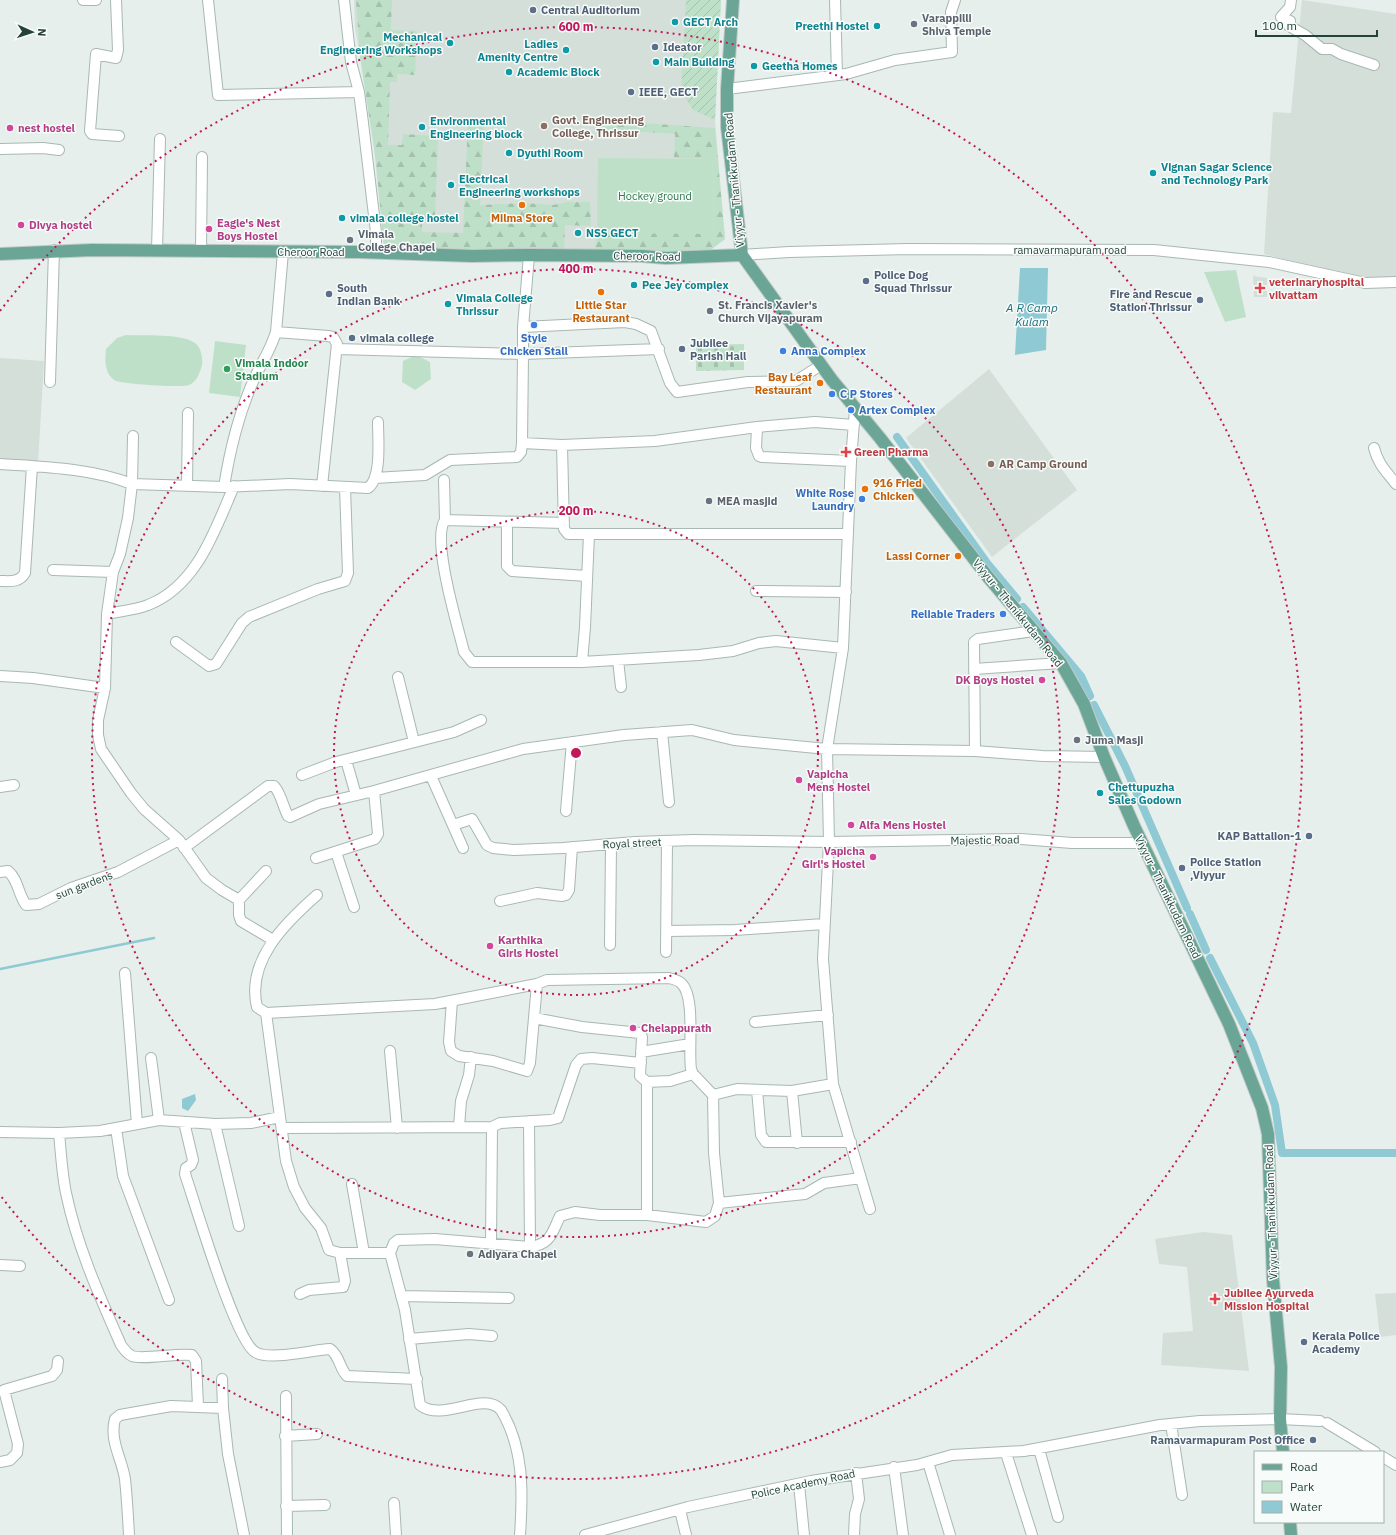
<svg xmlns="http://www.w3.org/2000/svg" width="1396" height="1535" font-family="'IBM Plex Sans',sans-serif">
<defs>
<pattern id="forest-firs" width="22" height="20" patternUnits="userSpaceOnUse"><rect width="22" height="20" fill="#bfe0c8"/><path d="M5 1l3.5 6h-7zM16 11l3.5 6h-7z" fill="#a4c1ad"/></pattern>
<pattern id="cemetery-stones" width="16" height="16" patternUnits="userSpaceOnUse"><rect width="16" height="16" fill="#bfe0c8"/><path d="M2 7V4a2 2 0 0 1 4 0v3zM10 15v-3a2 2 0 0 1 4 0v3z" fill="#a4c1ad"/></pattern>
<pattern id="garden-furrows" width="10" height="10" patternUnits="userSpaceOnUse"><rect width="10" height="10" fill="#bfe0c8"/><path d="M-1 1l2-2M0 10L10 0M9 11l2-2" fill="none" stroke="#a4c1ad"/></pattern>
</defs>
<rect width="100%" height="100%" fill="#e6efeb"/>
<!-- built -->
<path fill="#d4dfda" d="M354,0H721L715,120L725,239L708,252L384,248L371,118L355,28Z
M1302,0L1396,14V277L1360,279L1264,254L1273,112L1291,113Z
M1253,276L1267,278V297H1254Z
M0,358L44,361L38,464L0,462Z
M989,369L1077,490L992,557L906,438Z
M1203,1232L1232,1235L1249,1371L1161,1365L1163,1333L1193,1331L1187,1267L1159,1264L1155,1239Z
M1396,1293V1335L1380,1337L1375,1294Z"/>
<!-- green -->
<path fill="#bfe0c8" d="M598,158L714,159L713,235L597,233Z
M1236,270L1246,317L1225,322L1204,272Z
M126,335C144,336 181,333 195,343C201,347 203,358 202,365C200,372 197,382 189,385C182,388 119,384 114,380C104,372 105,360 106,349L117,338Z
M215,341L246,345L240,397L209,393Z
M416,355L430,362L431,379L415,390L402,382L403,361Z"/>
<!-- forest -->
<path fill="url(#forest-firs)" d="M356,0H392L391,30L417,31L415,75L397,74V82H390L388,145H402L403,134L438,136L435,220H422V232L463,233L468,121L484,122L480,205L524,203L553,205L566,202H590L591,226L565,225L564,250L384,248L376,162L360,57Z
M600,120L715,128L725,239L708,252L595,251L597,233L713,234L714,159L674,158L675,134L599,129Z"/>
<!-- cemetery -->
<path fill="url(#cemetery-stones)" d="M744,344V370L696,371V345Z"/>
<!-- garden -->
<path fill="url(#garden-furrows)" d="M686,0H721L715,120L693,110L681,91Z"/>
<!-- water -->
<path fill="#8ec9d4" d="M1020,268H1048L1046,350L1015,355Z
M195,1094L196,1100L188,1111L182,1108V1099Z"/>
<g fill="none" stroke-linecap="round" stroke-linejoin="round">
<!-- stream -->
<path stroke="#8ec9d4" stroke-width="2.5" d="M0,969L154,938"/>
<!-- canal -->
<path stroke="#8ec9d4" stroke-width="8" d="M897,437L987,563L1017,599
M1023,607L1081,676L1090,696
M1094,705L1125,766L1187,908
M1190,914L1206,950
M1210,958L1253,1043L1275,1105L1282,1153H1396"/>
<defs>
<path id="minor" d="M83,0H96
M116,0L118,50L116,58L96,54L90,131L92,134L119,136
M208,0L218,95L359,92
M344,0L351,62L359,92L363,123L376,232V252
M835,0L837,75
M1291,0L1290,7L1281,17L1290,21L1289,26L1305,35L1322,49H1332L1341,54L1374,65
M727,89L846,74L895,60L952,52L951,12L955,0
M0,149L43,148L59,150
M157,250L160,139
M201,251L202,157
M283,252L276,332L328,336L333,337L337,344L322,486
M529,255L523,327V354L659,349
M742,255L789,252L908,249L1154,250L1269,262L1365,283L1396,282
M523,327L625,322L636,324L651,331L670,383L677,392L748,382L796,381L821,365
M337,349L523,354L522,443L562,445
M50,382L54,250
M855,409L851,461L843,648L827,749L829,842L823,959L833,1084L870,1209
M757,427L756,448L759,456L762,457L851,461
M133,436L132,484L128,518L120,554L113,572L107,614L105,688L98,720V735L101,749L131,793L144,809L179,840L206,878L222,890L239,900L266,871
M1374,448C1378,464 1386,471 1396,484
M0,464C44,467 90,468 132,484L224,487L290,484L368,488C382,478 378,439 378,422
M375,478L425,475L450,460L517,457L521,452L522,443
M444,480L445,520C431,539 458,627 464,652L472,662H582L699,655L733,651L759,643L776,641L843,648
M187,486L188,413
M224,487C230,449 239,412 255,377C262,362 271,349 276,332
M445,520L564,523
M507,522V566L512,571L587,576
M848,534H568L564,529L562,445L655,441L757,427L815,422L854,425
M53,570L113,572
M0,581C10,581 19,583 25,573L32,466
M756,591L846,592
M107,614C120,611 136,610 148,605C197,586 215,530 234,486
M176,642L209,666L216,664L242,623L249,617L318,589L345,581L348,573L345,487
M618,660L621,687
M582,662L585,627L589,534
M974,669L1061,663
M0,676L33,678L105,688
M398,677L414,742
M662,732L669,802
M975,751L974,642L978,639L1034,631
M346,760L356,795
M302,775L336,762L454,732L481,720
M431,776L463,848
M0,787L14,785
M566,811L572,742
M453,825L472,819L487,845L493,848L514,850L563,848L635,842L693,840L829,842L1021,839L1072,843H1142
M184,848L268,786H274C281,793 283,807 288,816L290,817L319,804L374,791
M336,852L354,907
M316,858L375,839L378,834L374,791L523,749L624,735L692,730L734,740L827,749L975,751L1043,756L1104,757
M0,872L8,871C18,879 18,894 26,905L39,904L71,888L118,872L179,840
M317,895C285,923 246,961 257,1007L266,1013L286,1161L294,1187L305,1208L321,1228L329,1250L340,1253H390
M239,900V915L241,921L273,940
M500,901L537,893L562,896L566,895L569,890L572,847
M667,931L735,930L824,924
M610,945L611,844
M666,952L667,841
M125,973L137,1124
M452,1001L449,1042L451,1051L459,1056L493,1061L527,1071L530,1063L537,984
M266,1013L435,1004L537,984L547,980L669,978C673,979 678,980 681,983C696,996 688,1050 691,1069L693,1074L713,1095
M534,1018L582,1027L640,1033L642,1037L640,1076L647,1082L670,1081L693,1074
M755,1022L828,1015
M390,1051L397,1128
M641,1052L690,1044
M151,1058L159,1120
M647,1082V1215
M757,1090L761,1135L766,1142H851
M792,1091L797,1143
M529,1121L530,1247
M184,1122L193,1160L191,1165L186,1168L185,1174C195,1203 235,1340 255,1352C269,1361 312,1350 330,1349C340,1356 339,1368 347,1376L417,1379
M215,1124L239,1226
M459,1127L461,1101L469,1075L471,1057
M116,1128L123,1176L169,1300
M282,1128L492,1127
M0,1132L59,1133L100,1131L159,1120L215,1124L251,1123L280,1117
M59,1133C61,1153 62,1174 66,1193C77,1246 99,1295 121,1345C124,1349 126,1353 132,1356C142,1360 176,1353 192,1355L196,1361L198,1406
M352,1184L364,1253
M719,1203L805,1194L824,1183L861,1178
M491,1243L492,1127L500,1123L550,1120L558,1118L576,1065L581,1059L592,1058L641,1063
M0,1265L20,1266
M300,1294L309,1290L343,1287L345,1281L340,1253
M401,1296L509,1298
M409,1339L469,1334L492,1336
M222,1379L223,1408
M286,1396L287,1535
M1327,1423L1375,1452
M1171,1424L1182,1495
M285,1436L317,1434
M1039,1449L1058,1517
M1006,1453L1032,1535
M1383,1457L1396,1465
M0,1462L10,1460L17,1453L18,1444L4,1390L52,1376L57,1370L58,1361
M928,1462L950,1535
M894,1467L903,1535
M799,1484L804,1535
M394,1503L396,1535
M286,1506L325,1505
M680,1510L686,1535
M129,1535C128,1516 127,1498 125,1479C122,1459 109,1440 115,1419L120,1415L171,1406L223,1408L228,1454L244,1535
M520,1535C523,1492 524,1448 501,1410C483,1390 443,1423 420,1405L405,1310L390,1253L394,1243L398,1240L435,1239L530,1247C551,1244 552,1233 560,1216L575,1212L600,1215H647L706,1222L715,1216L719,1203L714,1153L713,1095L737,1089L792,1091L833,1084
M585,1535L688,1507L811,1481L917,1465L952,1455L1024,1451L1160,1425L1200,1421L1280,1419L1320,1421
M854,1535L855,1514L859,1499L856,1473"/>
<path id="major" d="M733,0L727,89V127L742,255L832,380L880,438L988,577L1061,663L1084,704L1104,757L1134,826L1229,1024L1262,1108L1268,1134L1273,1280L1281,1367L1280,1419L1283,1452
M0,254L92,250L358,252L472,256L529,255L642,256L666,258L742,255
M1290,1522L1291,1535"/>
</defs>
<!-- minor casing -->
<use href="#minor" stroke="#a8b8b2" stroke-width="12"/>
<!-- major casing -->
<use href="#major" stroke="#c2cac8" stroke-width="14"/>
<!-- minor -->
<use href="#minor" stroke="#fff" stroke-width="10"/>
<!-- major -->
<use href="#major" stroke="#6aa596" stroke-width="12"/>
</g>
<!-- distance rings -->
<g fill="none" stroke="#c2185b" stroke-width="2" stroke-dasharray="2 4">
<circle cx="576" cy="753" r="242"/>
<circle cx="576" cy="753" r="484"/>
<path d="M0 311A726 726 0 1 1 0 1195"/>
</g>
<!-- markers -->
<g fill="#5c6f8a" stroke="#f7fbf9" stroke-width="1.5">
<circle cx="533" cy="10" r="4"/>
<circle cx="655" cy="47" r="4"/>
<circle cx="631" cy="92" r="4"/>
<circle cx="866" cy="281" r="4"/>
<circle cx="329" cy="294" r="4"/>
<circle cx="1200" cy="300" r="4"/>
<circle cx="352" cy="338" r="4"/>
<circle cx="682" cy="349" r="4"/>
<circle cx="1309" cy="836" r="4"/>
<circle cx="1182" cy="868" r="4"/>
<circle cx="1304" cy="1342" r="4"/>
<circle cx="1313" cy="1440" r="4"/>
</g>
<g fill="#0f9aa8" stroke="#f7fbf9" stroke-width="1.5">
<circle cx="675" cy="22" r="4"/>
<circle cx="877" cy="26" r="4"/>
<circle cx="450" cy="43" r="4"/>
<circle cx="566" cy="50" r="4"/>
<circle cx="656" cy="62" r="4"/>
<circle cx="754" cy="66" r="4"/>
<circle cx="509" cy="72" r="4"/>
<circle cx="422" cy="127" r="4"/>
<circle cx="509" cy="153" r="4"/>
<circle cx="1153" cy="173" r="4"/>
<circle cx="451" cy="185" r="4"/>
<circle cx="342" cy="218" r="4"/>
<circle cx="578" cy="233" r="4"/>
<circle cx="634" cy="285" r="4"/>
<circle cx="448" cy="304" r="4"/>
<circle cx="1100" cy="793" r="4"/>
</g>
<g fill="#6b7280" stroke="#f7fbf9" stroke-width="1.5">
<circle cx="914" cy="24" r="4"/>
<circle cx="350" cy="240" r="4"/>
<circle cx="710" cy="311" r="4"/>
<circle cx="709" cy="501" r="4"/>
<circle cx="1077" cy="740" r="4"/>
<circle cx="470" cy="1254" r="4"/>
</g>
<g fill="#8d6e63" stroke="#f7fbf9" stroke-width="1.5">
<circle cx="544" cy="126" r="4"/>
<circle cx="991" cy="464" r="4"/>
</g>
<g fill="#d1479c" stroke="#f7fbf9" stroke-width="1.5">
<circle cx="10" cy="128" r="4"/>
<circle cx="21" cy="225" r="4"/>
<circle cx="209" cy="229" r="4"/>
<circle cx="1042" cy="680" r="4"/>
<circle cx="799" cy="780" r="4"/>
<circle cx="851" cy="825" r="4"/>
<circle cx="873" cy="857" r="4"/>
<circle cx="490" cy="946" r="4"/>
<circle cx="633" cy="1028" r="4"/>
</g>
<g fill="#e8710a" stroke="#f7fbf9" stroke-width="1.5">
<circle cx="522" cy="205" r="4"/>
<circle cx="601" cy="292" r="4"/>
<circle cx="820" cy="383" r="4"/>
<circle cx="865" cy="489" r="4"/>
<circle cx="958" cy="556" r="4"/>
</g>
<g fill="#e0444e" stroke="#f7fbf9" stroke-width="1.5">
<path d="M1258 282h4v4h4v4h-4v4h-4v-4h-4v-4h4z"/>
<path d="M844 446h4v4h4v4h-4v4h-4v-4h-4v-4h4z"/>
<path d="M1213 1293h4v4h4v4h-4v4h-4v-4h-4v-4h4z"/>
</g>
<g fill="#3f7fe0" stroke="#f7fbf9" stroke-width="1.5">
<circle cx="534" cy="325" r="4"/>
<circle cx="783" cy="351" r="4"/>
<circle cx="832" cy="394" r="4"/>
<circle cx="851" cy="410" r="4"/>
<circle cx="862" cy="499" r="4"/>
<circle cx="1003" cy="614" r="4"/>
</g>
<circle fill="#2e9e5b" stroke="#f7fbf9" stroke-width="1.5" cx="227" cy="369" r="4"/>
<g text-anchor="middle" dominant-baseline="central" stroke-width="3" stroke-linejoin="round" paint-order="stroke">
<!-- service labels -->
<g font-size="11" font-weight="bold" fill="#4e5e75" stroke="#f7fbf9" text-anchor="start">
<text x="541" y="10">Central Auditorium</text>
<text x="663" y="47">Ideator</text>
<text x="639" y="92">IEEE, GECT</text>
<text x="874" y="275">Police Dog<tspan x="874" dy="13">Squad Thrissur</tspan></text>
<text x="337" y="288">South<tspan x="337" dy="13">Indian Bank</tspan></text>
<text x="1192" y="294" text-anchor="end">Fire and Rescue<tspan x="1192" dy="13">Station Thrissur</tspan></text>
<text x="360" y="338">vimala college</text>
<text x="690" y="343">Jubilee<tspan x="690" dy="13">Parish Hall</tspan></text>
<text x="1301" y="836" text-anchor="end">KAP Battalion-1</text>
<text x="1190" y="862">Police Station<tspan x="1190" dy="13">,Viyyur</tspan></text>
<text x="1312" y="1336">Kerala Police<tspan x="1312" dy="13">Academy</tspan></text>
<text x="1305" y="1440" text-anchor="end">Ramavarmapuram Post Office</text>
</g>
<!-- worship labels -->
<g font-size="11" font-weight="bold" fill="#5b616d" stroke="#f7fbf9" text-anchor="start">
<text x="922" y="18">Varappilli<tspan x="922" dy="13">Shiva Temple</tspan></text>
<text x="358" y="234">Vimala<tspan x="358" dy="13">College Chapel</tspan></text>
<text x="718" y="305">St. Francis Xavier's<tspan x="718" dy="13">Church Vijayapuram</tspan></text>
<text x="717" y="501">MEA masjid</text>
<text x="1085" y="740">Juma Masji</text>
<text x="478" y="1254">Adiyara Chapel</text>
</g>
<!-- culture labels -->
<g font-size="11" font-weight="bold" fill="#0d838f" stroke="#f7fbf9" text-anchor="start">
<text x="683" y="22">GECT Arch</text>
<text x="869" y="26" text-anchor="end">Preethi Hostel</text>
<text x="442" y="37" text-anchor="end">Mechanical<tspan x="442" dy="13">Engineering Workshops</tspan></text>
<text x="558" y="44" text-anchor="end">Ladies<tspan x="558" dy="13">Amenity Centre</tspan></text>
<text x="664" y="62">Main Building</text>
<text x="762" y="66">Geetha Homes</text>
<text x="517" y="72">Academic Block</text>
<text x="430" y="121">Environmental<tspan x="430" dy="13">Engineering block</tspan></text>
<text x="517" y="153">Dyuthi Room</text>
<text x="1161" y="167">Vignan Sagar Science<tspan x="1161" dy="13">and Technology Park</tspan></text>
<text x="459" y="179">Electrical<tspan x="459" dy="13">Engineering workshops</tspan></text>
<text x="350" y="218">vimala college hostel</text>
<text x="586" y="233">NSS GECT</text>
<text x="642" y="285">Pee Jey complex</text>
<text x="456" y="298">Vimala College<tspan x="456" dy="13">Thrissur</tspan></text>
<text x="1108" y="787">Chettupuzha<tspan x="1108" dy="13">Sales Godown</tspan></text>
</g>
<!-- education labels -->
<g font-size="11" font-weight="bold" fill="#785e54" stroke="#f7fbf9" text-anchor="start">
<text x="552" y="120">Govt. Engineering<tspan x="552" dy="13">College, Thrissur</tspan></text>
<text x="999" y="464">AR Camp Ground</text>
</g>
<!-- hotel labels -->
<g font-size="11" font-weight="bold" fill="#b23c85" stroke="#f7fbf9" text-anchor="start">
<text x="18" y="128">nest hostel</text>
<text x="217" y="223">Eagle's Nest<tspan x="217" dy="13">Boys Hostel</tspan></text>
<text x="29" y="225">Divya hostel</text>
<text x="1034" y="680" text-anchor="end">DK Boys Hostel</text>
<text x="807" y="774">Vapicha<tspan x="807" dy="13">Mens Hostel</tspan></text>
<text x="859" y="825">Alfa Mens Hostel</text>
<text x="865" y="851" text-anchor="end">Vapicha<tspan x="865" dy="13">Girl's Hostel</tspan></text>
<text x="498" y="940">Karthika<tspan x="498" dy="13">Girls Hostel</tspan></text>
<text x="641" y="1028">Chelappurath</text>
</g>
<!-- street labels -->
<g font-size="11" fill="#24423a" stroke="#f7fbf9">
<text transform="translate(734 180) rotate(-95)">Viyyur - Thanikkudam Road</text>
<text x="1070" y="250">ramavarmapuram road</text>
<text x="311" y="252">Cheroor Road</text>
<text transform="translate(647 256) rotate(1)">Cheroor Road</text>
<text transform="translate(1018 613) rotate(51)">Viyyur - Thanikkudam Road</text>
<text transform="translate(985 840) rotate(-1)">Majestic Road</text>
<text transform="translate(632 843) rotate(-3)">Royal street</text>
<text transform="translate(84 885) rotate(-21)">sun gardens</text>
<text transform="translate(1168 897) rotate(64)">Viyyur - Thanikkudam Road</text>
<text transform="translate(1271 1212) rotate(-92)">Viyyur - Thanikkudam Road</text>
<text transform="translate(803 1484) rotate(-12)">Police Academy Road</text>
</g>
<!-- park labels -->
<g font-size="11" fill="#2d7a4b" stroke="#f7fbf9">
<text x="655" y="196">Hockey ground</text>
</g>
<!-- food labels -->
<g font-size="11" font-weight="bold" fill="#c56008" stroke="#f7fbf9">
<text x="522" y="218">Milma Store</text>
<text x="601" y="305">Little Star<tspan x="601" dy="13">Restaurant</tspan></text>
<text x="812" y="377" text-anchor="end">Bay Leaf<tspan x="812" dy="13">Restaurant</tspan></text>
<text x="873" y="483" text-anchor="start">916 Fried<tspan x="873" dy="13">Chicken</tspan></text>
<text x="950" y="556" text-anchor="end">Lassi Corner</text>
</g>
<!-- health labels -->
<g font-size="11" font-weight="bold" fill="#be3a42" stroke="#f7fbf9" text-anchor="start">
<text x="1269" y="282">veterinaryhospital<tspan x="1269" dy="13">vilvattam</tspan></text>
<text x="854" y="452">Green Pharma</text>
<text x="1224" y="1293">Jubilee Ayurveda<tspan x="1224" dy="13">Mission Hospital</tspan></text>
</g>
<!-- shop labels -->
<g font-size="11" font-weight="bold" fill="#366cbe" stroke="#f7fbf9" text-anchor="start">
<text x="534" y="338" text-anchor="middle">Style<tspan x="534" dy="13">Chicken Stall</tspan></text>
<text x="791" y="351">Anna Complex</text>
<text x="840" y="394">C P Stores</text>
<text x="859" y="410">Artex Complex</text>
<text x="854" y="493" text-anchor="end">White Rose<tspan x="854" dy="13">Laundry</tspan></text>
<text x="995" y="614" text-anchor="end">Reliable Traders</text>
</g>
<!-- leisure labels -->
<g font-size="11" font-weight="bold" fill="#27864d" stroke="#f7fbf9" text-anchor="start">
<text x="235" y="363">Vimala Indoor<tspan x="235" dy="13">Stadium</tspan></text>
</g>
<!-- water labels -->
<g font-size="12" font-style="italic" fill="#1c6f80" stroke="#f7fbf9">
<text x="1032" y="307">A R Camp<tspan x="1032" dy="14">Kulam</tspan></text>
</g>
</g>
<circle cx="576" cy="753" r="6" fill="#c2185b" stroke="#f7fbf9" stroke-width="2"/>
<g font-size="12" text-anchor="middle" font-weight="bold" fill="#c2185b" stroke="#f7fbf9" stroke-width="3" stroke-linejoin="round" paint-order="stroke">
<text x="576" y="31">600 m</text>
<text x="576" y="273">400 m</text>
<text x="576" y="515">200 m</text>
</g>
<!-- legend -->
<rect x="1254" y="1451" width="130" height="72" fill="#f7fbf9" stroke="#a3b1ad"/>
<rect x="1262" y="1464" width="20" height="6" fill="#6aa596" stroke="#a3b1ad"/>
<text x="1290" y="1471" font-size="12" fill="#24423a">Road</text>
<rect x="1262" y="1481" width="20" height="12" fill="#bfe0c8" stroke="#a3b1ad"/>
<text x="1290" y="1491" font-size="12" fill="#24423a">Park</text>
<rect x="1262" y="1501" width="20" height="12" fill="#8ec9d4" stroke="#a3b1ad"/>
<text x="1290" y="1511" font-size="12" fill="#24423a">Water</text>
<!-- north arrow -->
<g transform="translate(32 32) rotate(93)" stroke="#f7fbf9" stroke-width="3" paint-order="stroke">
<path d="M0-3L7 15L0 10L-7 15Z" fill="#24423a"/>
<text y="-6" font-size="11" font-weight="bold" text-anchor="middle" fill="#24423a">N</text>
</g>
<!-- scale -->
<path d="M1256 30v6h121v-6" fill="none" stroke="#24423a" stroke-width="2"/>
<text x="1262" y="30" font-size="12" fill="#24423a" stroke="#f7fbf9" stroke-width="3" paint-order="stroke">100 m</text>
</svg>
